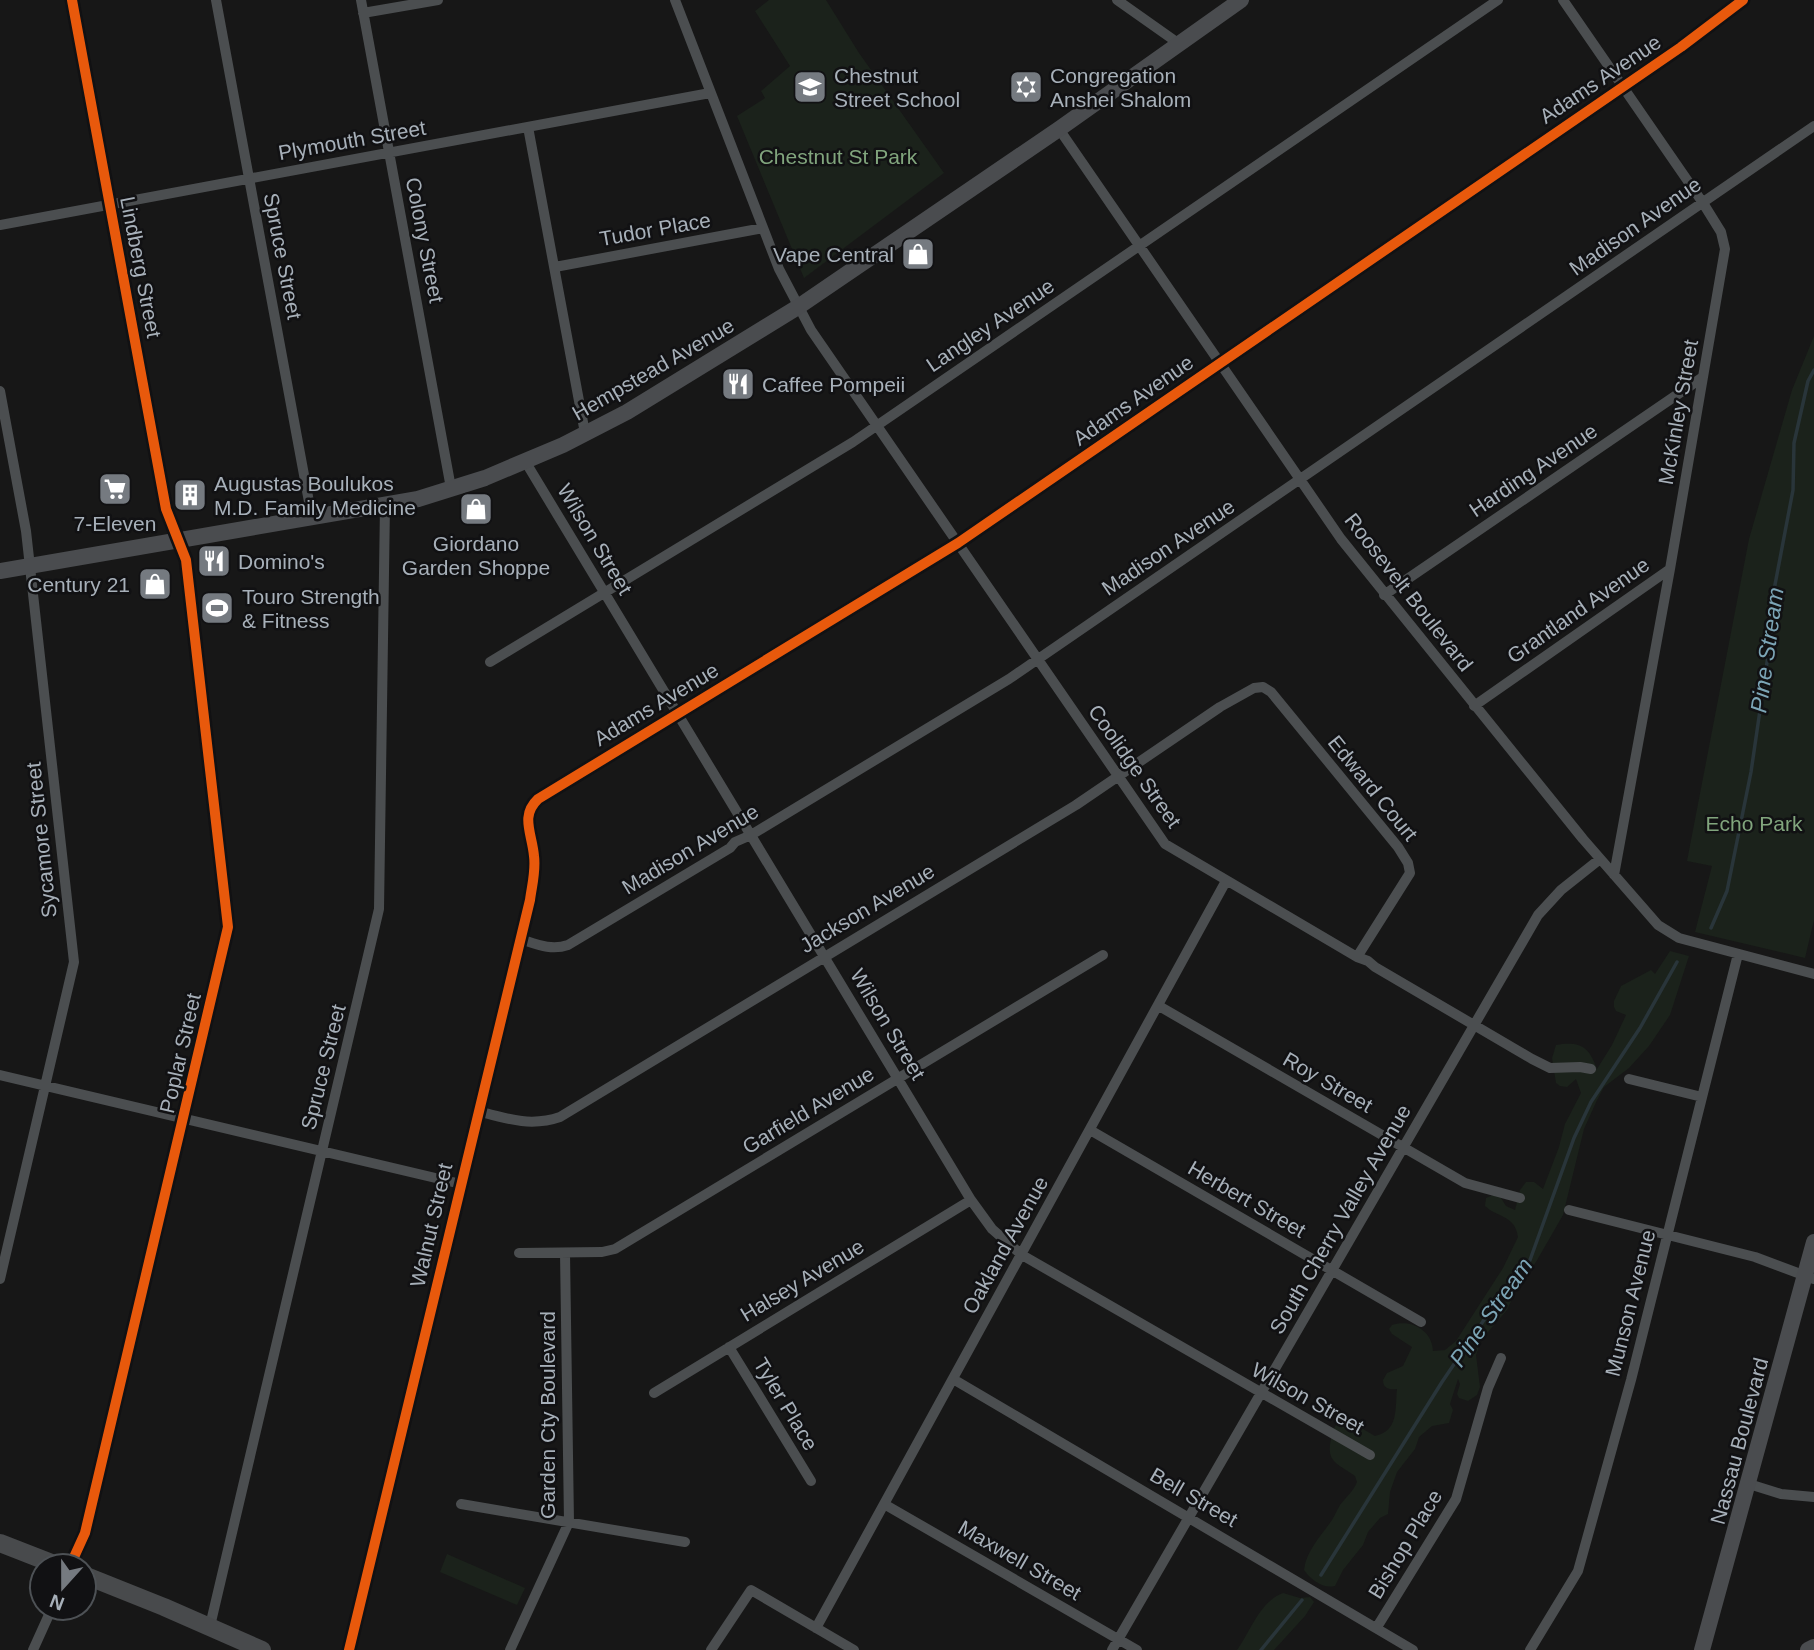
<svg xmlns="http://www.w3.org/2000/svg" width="1814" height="1650" font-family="Helvetica,sans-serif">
<rect width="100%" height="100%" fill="#171717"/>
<!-- green -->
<path fill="#1b221b" d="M769,0H826L859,53L944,173L804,278L737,116L765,98L761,91L790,66L755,11Z
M1814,336V920L1805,958L1695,932L1712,866L1687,861L1749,539L1792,390Z
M1670,951L1689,956L1670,1015L1649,1046L1629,1068L1604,1087L1597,1100L1584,1129L1563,1215L1536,1262L1519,1284L1507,1310L1482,1339L1476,1355L1480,1387L1477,1395L1468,1401L1459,1398L1457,1394L1460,1384L1458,1379L1450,1404L1453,1410L1449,1423L1432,1426L1419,1437L1415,1449L1397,1472L1390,1492L1388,1514L1380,1518L1368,1532L1363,1545L1343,1570L1335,1586C1323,1589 1311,1580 1304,1570C1306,1551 1321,1536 1332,1520C1335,1515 1337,1510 1340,1505C1346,1497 1353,1492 1357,1482L1355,1476C1335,1462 1325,1462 1332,1435C1334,1427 1335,1425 1342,1421H1349L1375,1436C1399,1431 1395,1408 1397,1389C1390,1390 1383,1389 1383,1380L1387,1373L1403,1366L1412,1347L1392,1334L1389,1329L1392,1325C1411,1319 1432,1330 1433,1351L1445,1350L1456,1341L1503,1268L1518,1237C1515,1215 1498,1218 1485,1206L1486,1198L1493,1195L1501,1198L1506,1206L1515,1210L1520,1190L1526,1182H1534L1543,1189L1559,1147L1565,1124L1581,1093L1576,1079L1567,1087L1560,1086L1556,1083L1552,1058L1556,1045C1581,1041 1589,1047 1597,1069L1612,1045L1626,1015L1616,1011L1614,1007V1001L1621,986L1651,970L1655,974Z
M447,1554L525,1588L517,1605L440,1572Z
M1283,1593L1300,1598L1310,1597L1314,1602L1305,1616L1274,1650H1237C1250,1632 1260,1601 1283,1593Z"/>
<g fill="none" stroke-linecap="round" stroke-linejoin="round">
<!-- stream -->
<path stroke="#29353a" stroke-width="3.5" d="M1711,928L1727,891L1751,772L1771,635L1774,590L1793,490L1794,443L1808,381L1814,370
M1321,1575L1442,1382L1490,1311L1518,1279L1530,1260L1574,1138L1591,1102L1640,1028L1677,962
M1261,1650L1302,1600"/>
<!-- street -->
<path stroke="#4b4e50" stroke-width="10" d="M216,0L312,518
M361,0L451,488
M675,0L779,269L811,330L1165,844L1357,957L1368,961L1375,967L1532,1059L1550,1068L1580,1067L1591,1069
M1117,0L1178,43
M1563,0L1703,203L1721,232L1725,249L1670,569L1614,875
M363,13L438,0
M528,127L585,433
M1059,129L1341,539L1583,839L1658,925L1679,938L1814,974
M0,225L710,93
M555,267L763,228
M0,391L26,531L74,962L0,1279
M525,461L971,1200L992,1229L1022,1255L1370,1455
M1384,595L1703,377
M490,662L853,442L1498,0
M1474,706L1670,569
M520,939C536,944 551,951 568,945L730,848L735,842L751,835L1009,679L1814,126
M1159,1006L1465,1183L1520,1198
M0,1075L461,1184
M1629,1079L1702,1097
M478,1111C507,1119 531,1127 560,1117L1076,805L1220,707L1254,688L1263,687L1271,692L1398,847L1408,863L1410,873L1357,957
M1090,1130L1421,1322
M1569,1210L1755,1257L1814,1279
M519,1253L602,1252L615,1249L1103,955
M729,1347L811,1481
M953,1379L1413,1650
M654,1393L971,1200
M1749,1484L1781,1494L1814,1497
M461,1504L685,1542
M884,1504L1137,1650
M70,1566L85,1533L228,927L186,560L166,509L72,0
M210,1626L379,909L385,505
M1377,1627L1456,1499L1488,1388L1501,1358
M816,1628L1226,881
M33,1650L52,1608
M349,1650L530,900C532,885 536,871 534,856C532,833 520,816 538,799L958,543L1681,47L1743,0
M510,1650L569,1522L565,1253
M711,1650L751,1590L854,1650
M1112,1650L1538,915L1561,890L1600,859
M1530,1650L1578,1571L1631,1380L1738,954"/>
<!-- secondary -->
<path stroke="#4a4c4f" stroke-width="16" d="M0,571L418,499L485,478L563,445L627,412L798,307L1059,129L1241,0
M1702,1650L1814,1242
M1808,1650L1814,1647"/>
<!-- primary -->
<path stroke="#484a4c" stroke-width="18" d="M0,1543L59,1566
M84,1575L164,1607L262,1650"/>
<defs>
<path id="cycleway" d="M70,1566L85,1533L228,927L186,560L166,509L72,0
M349,1650L530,900C532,885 536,871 534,856C532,833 520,816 538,799L958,543L1681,47L1743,0"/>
</defs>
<!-- cycleway casing -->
<use href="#cycleway" stroke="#111113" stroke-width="15"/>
<!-- cycleway -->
<use href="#cycleway" stroke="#e8590c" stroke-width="10"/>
</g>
<!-- icons -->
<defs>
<symbol id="school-square" viewBox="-11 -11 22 22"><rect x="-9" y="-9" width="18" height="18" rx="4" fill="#757a80" stroke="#111113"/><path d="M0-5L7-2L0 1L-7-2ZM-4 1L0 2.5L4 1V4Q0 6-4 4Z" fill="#fff"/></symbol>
<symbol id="synagogue-square" viewBox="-11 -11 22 22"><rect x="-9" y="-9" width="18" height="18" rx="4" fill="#757a80" stroke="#111113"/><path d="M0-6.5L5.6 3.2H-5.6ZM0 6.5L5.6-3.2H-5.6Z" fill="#fff"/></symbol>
<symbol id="shop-square" viewBox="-11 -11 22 22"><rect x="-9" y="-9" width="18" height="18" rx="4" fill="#757a80" stroke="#111113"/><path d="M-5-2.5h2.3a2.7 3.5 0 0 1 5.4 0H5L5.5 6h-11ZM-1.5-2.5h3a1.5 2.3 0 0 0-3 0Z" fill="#fff"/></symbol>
<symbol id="restaurant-square" viewBox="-11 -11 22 22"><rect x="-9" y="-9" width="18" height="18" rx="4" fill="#757a80" stroke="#111113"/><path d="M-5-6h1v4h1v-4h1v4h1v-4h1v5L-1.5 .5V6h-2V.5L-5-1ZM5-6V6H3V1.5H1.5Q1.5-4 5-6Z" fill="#fff"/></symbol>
<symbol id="supermarket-square" viewBox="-11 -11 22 22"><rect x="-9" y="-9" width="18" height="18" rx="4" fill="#757a80" stroke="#111113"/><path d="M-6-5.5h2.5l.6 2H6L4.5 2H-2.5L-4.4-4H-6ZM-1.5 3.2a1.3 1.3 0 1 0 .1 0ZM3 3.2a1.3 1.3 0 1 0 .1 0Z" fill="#fff"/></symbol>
<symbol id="building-square" viewBox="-11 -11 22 22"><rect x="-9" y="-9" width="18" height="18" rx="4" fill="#757a80" stroke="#111113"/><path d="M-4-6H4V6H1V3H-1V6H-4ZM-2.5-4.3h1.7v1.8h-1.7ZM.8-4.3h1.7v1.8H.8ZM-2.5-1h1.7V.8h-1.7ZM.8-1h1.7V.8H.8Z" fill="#fff"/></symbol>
<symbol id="stadium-square" viewBox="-11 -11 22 22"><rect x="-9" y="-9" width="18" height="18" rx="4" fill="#757a80" stroke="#111113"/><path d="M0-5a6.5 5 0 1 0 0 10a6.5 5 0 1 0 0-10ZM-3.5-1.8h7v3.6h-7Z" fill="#fff"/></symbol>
</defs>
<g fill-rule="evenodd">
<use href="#school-square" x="791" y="68" width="38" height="38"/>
<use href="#synagogue-square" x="1007" y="68" width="38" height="38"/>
<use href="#shop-square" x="899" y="235" width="38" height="38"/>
<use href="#restaurant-square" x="719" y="365" width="38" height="38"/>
<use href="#supermarket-square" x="96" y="470" width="38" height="38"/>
<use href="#building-square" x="171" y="476" width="38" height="38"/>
<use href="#shop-square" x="457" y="490" width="38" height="38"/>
<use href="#restaurant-square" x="195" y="542" width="38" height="38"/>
<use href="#shop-square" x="136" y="565" width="38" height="38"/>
<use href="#stadium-square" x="198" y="589" width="38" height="38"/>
</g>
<g text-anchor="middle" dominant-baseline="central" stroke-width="5" stroke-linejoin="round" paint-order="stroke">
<!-- poi labels -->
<g font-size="21" fill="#a7b0b9" stroke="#111113" text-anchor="start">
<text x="834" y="75">Chestnut<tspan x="834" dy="24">Street School</tspan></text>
<text x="1050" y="75">Congregation<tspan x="1050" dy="24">Anshei Shalom</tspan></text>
<text x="894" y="254" text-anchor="end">Vape Central</text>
<text x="762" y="384">Caffee Pompeii</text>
<text x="214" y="483">Augustas Boulukos<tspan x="214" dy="24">M.D. Family Medicine</tspan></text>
<text x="115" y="523" text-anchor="middle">7-Eleven</text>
<text x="476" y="543" text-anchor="middle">Giordano<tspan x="476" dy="24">Garden Shoppe</tspan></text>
<text x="238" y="561">Domino's</text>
<text x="130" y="584" text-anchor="end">Century 21</text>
<text x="242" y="596">Touro Strength<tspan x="242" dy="24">&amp; Fitness</tspan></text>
</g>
<!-- street labels -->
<g font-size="21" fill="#a7b0b9" stroke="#111113">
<text transform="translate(1600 79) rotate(-34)">Adams Avenue</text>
<text transform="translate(352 140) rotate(-10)">Plymouth Street</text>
<text transform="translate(1635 226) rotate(-35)">Madison Avenue</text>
<text transform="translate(655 229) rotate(-10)">Tudor Place</text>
<text transform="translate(425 240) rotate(79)">Colony Street</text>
<text transform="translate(283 256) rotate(79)">Spruce Street</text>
<text transform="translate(141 267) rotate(79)">Lindberg Street</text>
<text transform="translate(990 325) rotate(-34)">Langley Avenue</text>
<text transform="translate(653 369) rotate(-30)">Hempstead Avenue</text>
<text transform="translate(1133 400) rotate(-35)">Adams Avenue</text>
<text transform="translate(1678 412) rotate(-80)">McKinley Street</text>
<text transform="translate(1533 470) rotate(-34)">Harding Avenue</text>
<text transform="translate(595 539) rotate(59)">Wilson Street</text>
<text transform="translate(1168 547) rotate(-34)">Madison Avenue</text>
<text transform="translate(1409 592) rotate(52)">Roosevelt Boulevard</text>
<text transform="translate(1578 610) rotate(-35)">Grantland Avenue</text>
<text transform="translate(656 704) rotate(-31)">Adams Avenue</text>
<text transform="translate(1135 766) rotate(55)">Coolidge Street</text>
<text transform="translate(1373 788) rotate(51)">Edward Court</text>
<text transform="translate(41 840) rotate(-96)">Sycamore Street</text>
<text transform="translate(690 849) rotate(-31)">Madison Avenue</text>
<text transform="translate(867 908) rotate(-31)">Jackson Avenue</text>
<text transform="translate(888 1024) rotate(59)">Wilson Street</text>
<text transform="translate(180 1053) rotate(-77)">Poplar Street</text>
<text transform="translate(323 1067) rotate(-76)">Spruce Street</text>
<text transform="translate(1328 1082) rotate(30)">Roy Street</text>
<text transform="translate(808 1110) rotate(-31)">Garfield Avenue</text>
<text transform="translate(1247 1199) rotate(30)">Herbert Street</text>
<text transform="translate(1340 1219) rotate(-60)">South Cherry Valley Avenue</text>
<text transform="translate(431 1225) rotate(-77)">Walnut Street</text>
<text transform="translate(1005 1245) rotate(-61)">Oakland Avenue</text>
<text transform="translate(802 1280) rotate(-31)">Halsey Avenue</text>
<text transform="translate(1630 1303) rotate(-76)">Munson Avenue</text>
<text transform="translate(1308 1398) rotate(29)">Wilson Street</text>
<text transform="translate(786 1404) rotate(59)">Tyler Place</text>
<text transform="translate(547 1415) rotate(-90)">Garden Cty Boulevard</text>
<text transform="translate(1739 1441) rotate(-75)">Nassau Boulevard</text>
<text transform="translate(1194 1497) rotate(30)">Bell Street</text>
<text transform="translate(1405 1544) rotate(-59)">Bishop Place</text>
<text transform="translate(1020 1560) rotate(30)">Maxwell Street</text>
</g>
<!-- park labels -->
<g font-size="21" fill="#81a57d" stroke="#111113">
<text x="838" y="156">Chestnut St Park</text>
<text x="1754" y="823">Echo Park</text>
</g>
<!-- water labels -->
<g font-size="23" font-style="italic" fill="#7ca5b6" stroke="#111113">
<text transform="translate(1767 650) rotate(-82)">Pine Stream</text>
<text transform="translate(1491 1312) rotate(-55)">Pine Stream</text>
</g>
</g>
<!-- north arrow -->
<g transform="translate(63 1587) rotate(201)"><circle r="33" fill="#111113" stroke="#4d5155" stroke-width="2"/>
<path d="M0-5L12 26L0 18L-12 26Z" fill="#757a80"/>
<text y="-10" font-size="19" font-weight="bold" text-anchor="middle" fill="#a7b0b9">N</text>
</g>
</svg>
